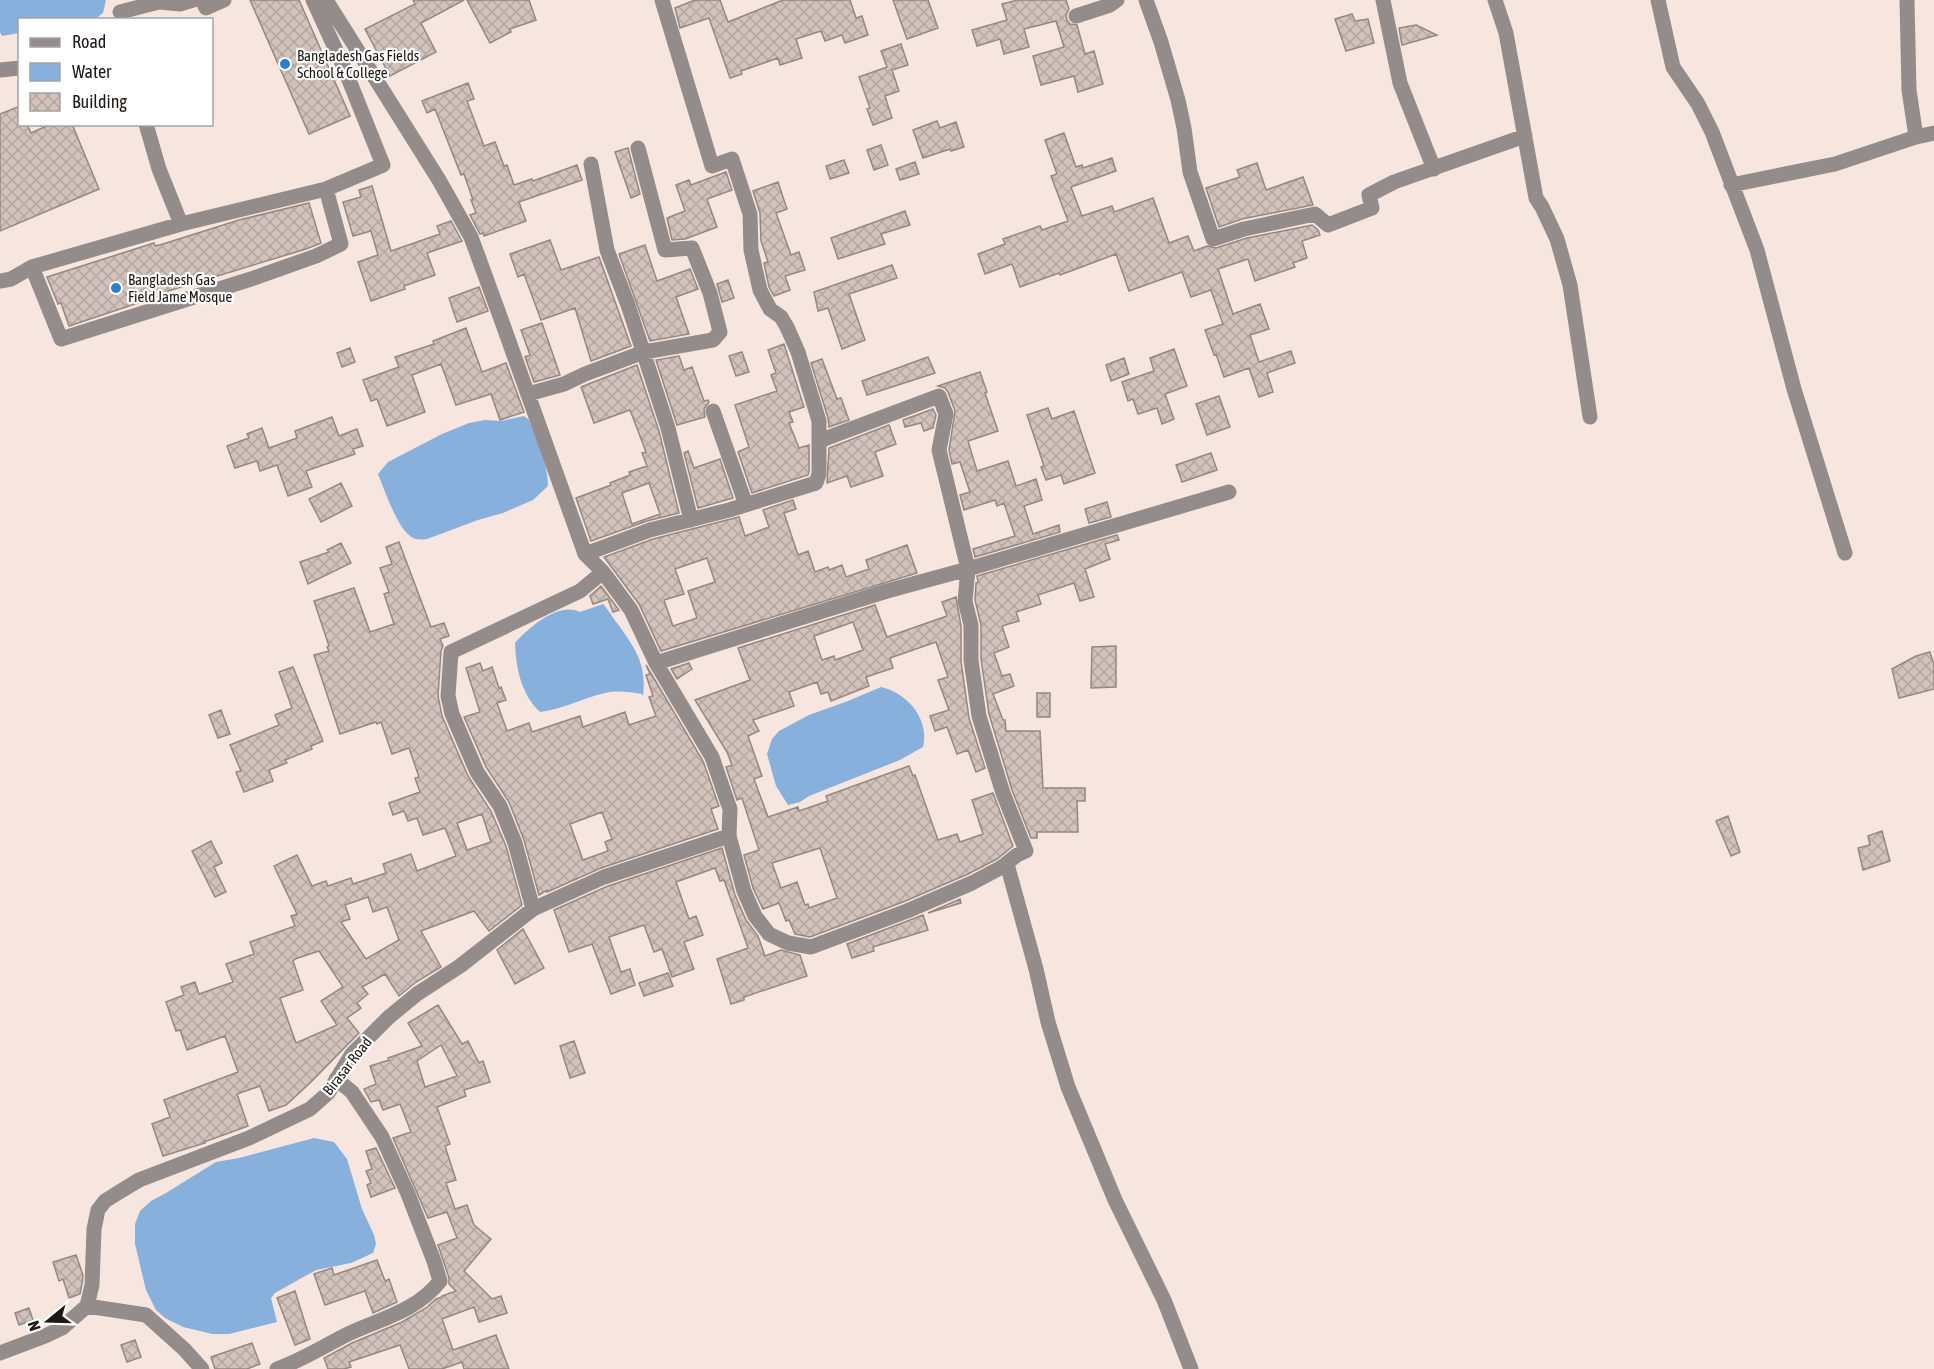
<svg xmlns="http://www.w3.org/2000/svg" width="1934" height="1369" font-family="'Asap Condensed',sans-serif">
<defs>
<pattern id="building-cross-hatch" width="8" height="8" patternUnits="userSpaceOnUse" patternTransform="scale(1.5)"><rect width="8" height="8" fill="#d2c2bc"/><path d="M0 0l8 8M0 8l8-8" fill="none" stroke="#b4a6a1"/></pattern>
</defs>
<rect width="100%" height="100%" fill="#f7e6e0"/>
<!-- water -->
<path fill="#87b0dc" d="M0,0H106L103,13L95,19L20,20L19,33L2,36L0,32Z
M524,416L529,420C537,441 548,463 548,486L533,500L503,513L478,520L427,539C420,540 414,540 409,535C397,526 384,489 378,474L388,462L442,434L469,423L485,420L501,421Z
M603,604C609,610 612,617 617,623C635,648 647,664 643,696L642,694C631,692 620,691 609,692C585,697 564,709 540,712C521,694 516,668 515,643C528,628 559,601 580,612Z
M881,687C908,693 930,720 923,747L900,760L809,796L800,802L788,805L776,786L767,754L772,739L779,731L809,715L848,701Z
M314,1138L334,1142L347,1159L362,1209L374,1235L376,1244L373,1253L351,1263L316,1270L275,1293L271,1298L277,1322L229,1334H212L183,1327L165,1318L156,1310L146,1290L135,1244V1224L140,1211L151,1201L166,1193L216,1162L239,1158Z"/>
<!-- building -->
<path fill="url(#building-cross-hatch)" stroke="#968781" stroke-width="1.5" fill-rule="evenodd" d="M250,0H299L350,116L309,134Z
M413,0H464L421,23L436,52L390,76L365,29L415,4Z
M467,0H529L536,20L510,29L511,32L490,43Z
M695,0H720L728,22L783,0H850L856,18L862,16L868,35L845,43L842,35L825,41L821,31L796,39L802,58L780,65L778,58L741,71L742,74L730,78L709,18L680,28L675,8Z
M893,0H928L938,28L907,39Z
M1018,0H1066L1069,9L1066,15L1067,20L1070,24L1077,25L1085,54L1094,51L1103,84L1078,92L1074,76L1041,85L1033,56L1064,47L1056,21L1024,29L1029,47L1004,54L1000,39L977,46L972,30L1007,20L1002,4Z
M1352,14L1355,21L1368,19L1374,43L1346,51L1335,19Z
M1416,25L1437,35L1402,45L1399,28Z
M901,44L908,65L892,70L899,91L885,96L892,118L873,125L867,109L870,108L859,77L887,67L881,51Z
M468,83L474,99L467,101L484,146L495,142L504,166L507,165L514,185L532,179L533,181L577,165L582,180L519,202L526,221L484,236L483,233L480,234L470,215L476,213L471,200H473L464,174L461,175L435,109L427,113L422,101Z
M20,106V124H27L31,133L51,124H72L99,189L0,231V114Z
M937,121L940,128L956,122L964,147L951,151L950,149L923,158L913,130Z
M1064,133L1076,167L1082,165L1083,168L1112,158L1116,171L1071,187L1082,216L1112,206L1114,212L1153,198L1169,243L1188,236L1194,251L1207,246L1216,248L1247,238L1312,225L1318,230L1320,235L1302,241L1307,258L1293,263L1295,267L1255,281L1248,259L1218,269L1233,314L1260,304L1269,329L1250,335L1259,362L1291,351L1295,363L1267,373L1273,392L1259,397L1249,368L1224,377L1216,354L1214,355L1205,330L1223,324L1211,290L1191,297L1182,272L1129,291L1116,254L1060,275L1059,273L1020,287L1012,264L985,274L978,254L1005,244L1003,239L1040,226L1042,230L1068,221L1051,176L1057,174L1045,140Z
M881,145L888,165L874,170L867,150Z
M628,148L640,194L631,198L615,152Z
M844,160L849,173L830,179L826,166Z
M915,162L919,174L900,180L896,169Z
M1257,163L1266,190L1303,177L1313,205L1242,219L1219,227L1206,188L1240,177L1237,170Z
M726,172L732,190L707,199L717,227L685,239L672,240L667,218L685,211L676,185L689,180L691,185Z
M778,182L787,209L776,213L791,255L799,252L805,270L785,276L790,290L774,296L769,287L764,263L768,262L761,241L760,213L753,191Z
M372,186L391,251L440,234L437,226L451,221L462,241L427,253L435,275L404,286L405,289L371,301L358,262L378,255L371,231L353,236L343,202L361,197L359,190Z
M309,203L321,243L306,249L168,291V293L69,326L61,303L58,304L47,277L154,243L155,246L163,244L239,220Z
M905,211L910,225L881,234L885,244L838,259L831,238Z
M550,240L561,270L599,257L631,346L591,361L575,308L541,320L524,274L518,277L510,254Z
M645,245L657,281L690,269L698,289L676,297L689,334L650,341L619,254Z
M892,265L897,278L849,294L865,340L842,349L828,308L818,311L814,292Z
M728,280L734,298L722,302L717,284Z
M479,287L488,311L457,322L449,298Z
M542,323L560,375L534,382L525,357L530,355L521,330Z
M466,328L482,372L506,363L524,412L500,420L491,394L456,405L441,364L412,375L425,412L387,426L377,399L371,401L363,380L399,367L395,357L434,344L433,341Z
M784,344L804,407L789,412L793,422L789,423L799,448L809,445V472L808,475L752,493L738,452L749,447L735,405L777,391L771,375L776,373L768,350Z
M350,348L355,362L342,367L337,353Z
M1174,349L1187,386L1165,394L1174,419L1162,424L1157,408L1138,414L1133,399L1128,401L1122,382L1154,371L1150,358Z
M742,352L749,372L736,376L729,356Z
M679,356L684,370L692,367L704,401L708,400L709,402L704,409L705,417L677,425L656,360Z
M928,357L935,373L867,395L862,381Z
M1124,358L1129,374L1111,381L1106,365Z
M822,359L837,399L841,398L849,420L829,427L828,418L811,363Z
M637,365L659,431L679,513L647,521L591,541L576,498L611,485L610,483L630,475L629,472L647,466L642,453L646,452L630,410L594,423L581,387ZM649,483L660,514L632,524L622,493Z
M980,372L987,392L985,393L998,431L968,441L977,471L1008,461L1016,486L1036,479L1042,500L1024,506L1033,534L1059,525L1060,532L975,557L973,549L1015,536L1004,503L997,506L995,500L964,510L960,495L970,492L960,462L952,464L949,450L955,411L948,392L945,388L938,386Z
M1219,396L1230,427L1207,435L1196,404Z
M1048,408L1052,419L1074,411L1095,473L1064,484L1061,475L1046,480L1041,467L1044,466L1027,415Z
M933,409L936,415L933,428L924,431L921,423L905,427L903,420Z
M332,417L339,436L357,429L363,446L353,449L355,454L306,471L312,487L288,496L277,465L260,471L257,461L235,468L227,446L249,438L247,434L262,428L269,448L297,438L295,431Z
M889,425L896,444L875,452L883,476L851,487L847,476L827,483L829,448Z
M688,451L694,468L720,459L733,498L698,508L684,453Z
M1211,453L1217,470L1182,482L1176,465Z
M341,483L352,506L321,522L309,499Z
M793,500L796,509L784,513L798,555L808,551L815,572L828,567L829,570L842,565L846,577L869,569L866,560L907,545L917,573L661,651L639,604L604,557L653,539L739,517L745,536L769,527L763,510ZM707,558L715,582L688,591L697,618L673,626L664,600L684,594L675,569Z
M1107,502L1111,517L1089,523L1085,509Z
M1117,535L1119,540L1105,544L1110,559L1085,569L1094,597L1080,601L1074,583L1038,595L1041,604L1016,612L1019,621L1002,626L1009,647L994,653L1002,676L1010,674L1014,686L993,694L1003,720H1005L1006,731H1040L1043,788H1085V801H1077L1078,832H1037V838H1031L1012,790L989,714L981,659V625L975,600L976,583L978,582L977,576Z
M399,542L431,627L444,623L449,636L440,639L443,646L441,651L438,696L442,716L468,776L491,811L506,846L522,905L489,931L474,911L421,931L441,967L416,982L399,996L385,974L362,987L368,994L357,1003L361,1008L347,1018L359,1033L310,1083L286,1105L269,1111L260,1086L237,1094L248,1126L204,1142L205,1143L163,1156L152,1124L170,1117L164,1100L238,1072L225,1036L187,1050L180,1030L176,1031L166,1002L184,995L181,987L195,982L199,994L233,982L226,964L254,954L250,942L295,926L291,916L297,914L274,866L297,855L312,886L326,881L328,886L351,878L353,884L386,873L383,864L411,854L417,871L456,856L445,828L423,835L417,818L408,821L404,811L393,815L389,803L420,792L415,778L419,777L409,748L392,754L381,722L377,724L376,722L340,734L314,655L329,651L327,647L329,646L314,601L354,588L370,632L394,624L384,594L389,592L380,568L392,564L386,547ZM482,814L491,842L467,850L457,823ZM368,897L373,912L387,907L399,940L366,959L341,922L350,919L345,905ZM319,951L343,987L321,1001L337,1025L296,1043L280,998L303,990L293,961L295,959Z
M341,543L351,563L308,584L300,562L329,552L327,550Z
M601,586L619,610L613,612L608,599L593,604L590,596Z
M956,597L961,626V661L969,718L985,768L976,772L968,750L957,754L947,727L935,731L930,716L949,710L938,680L948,677L936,642L890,658L893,668L866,677L869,686L831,701L828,692L821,694L817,682L789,692L794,706L753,720L759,731L748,736L762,776L754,779L768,817L798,807L799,811L828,801L826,796L909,766L913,776L915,775L938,840L957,834L960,842L983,834L972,800L993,793L1013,846L997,859L968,874L903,902L810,937L795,934L789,920L786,921L779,903L763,909L753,888L744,855L759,850L742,798L737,800L726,767L732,765L727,752L695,700L750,680L738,648L875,605L887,637L947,616L942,602ZM853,622L863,650L835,660L834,656L822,660L814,636ZM820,848L837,898L809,908L808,904L805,905L797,882L781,888L772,863Z
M1116,646V687L1091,688L1092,647Z
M1930,652L1934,665V689L1899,698L1892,669L1916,656Z
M480,663L483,671L492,667L499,688L501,687L506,700L497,703L507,731L529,723L532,732L580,716L583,727L625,712L629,725L656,716L649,697L653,696L646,675L650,674L646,665L703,761L719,806L711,809L718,829L601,868L547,892V890L539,895L524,840L509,802L486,767L464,717L480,712L466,668ZM602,812L612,839L605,842L608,851L583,860L570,824Z
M689,663L692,669L677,679L671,669Z
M293,667L323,741L311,746L312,749L285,760L287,763L269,770L273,781L244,792L236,772L241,771L230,745L279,725L275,715L292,708L279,672Z
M1037,693H1050V717H1037Z
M221,710L230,734L218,738L209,715Z
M1728,816L1740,852L1731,856L1716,821Z
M1882,831L1890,861L1863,870L1858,848L1870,845L1868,836Z
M211,841L222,863L214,867L226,892L215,897L192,851Z
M722,848L735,895L746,920L758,936L765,956L781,950L800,955L807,976L744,997V1000L731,1004L717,959L748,948L724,880L720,881L715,868L676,882L689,919L696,916L703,935L684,942L694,969L672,977L662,949L654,952L644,925L609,937L621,972L630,969L635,985L611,994L592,944L569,952L554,910L608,886Z
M960,899L961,903L928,913Z
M923,915L928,930L873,947L874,951L852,958L847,944Z
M523,929L544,968L515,984L497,950Z
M668,973L673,986L644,996L639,983Z
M438,1005L462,1044L468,1041L479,1063L483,1061L490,1082L464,1090L466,1096L437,1107L450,1144L445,1146L456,1180L446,1183L455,1209L467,1205L474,1225L491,1239L464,1271L492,1299L501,1296L507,1313L479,1322L474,1307L442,1319L453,1350L496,1335L509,1369H464L462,1362L442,1369H409L400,1345L349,1362L351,1367L344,1369H328L324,1358L352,1343L402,1322L426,1308L436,1299L442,1297V1296L456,1291L449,1284V1278L438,1245L457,1238L447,1212L428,1218L393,1138L411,1132L400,1104L383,1110L379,1100L371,1102L364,1089L376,1084L370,1066L389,1060L388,1058L422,1046L408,1023ZM441,1045L457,1076L425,1087L417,1061Z
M574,1041L585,1073L570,1078L560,1046Z
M376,1148L395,1188L371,1197L367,1185L371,1183L366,1171L372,1169L366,1151Z
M76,1255L83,1275L82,1284L80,1294L69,1298L63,1279L59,1281L53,1262Z
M377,1260L385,1281L389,1279L397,1302L373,1313L365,1291L325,1305L314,1274L332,1268L334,1275Z
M295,1291L310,1339L295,1345L277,1298Z
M29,1308L33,1320L19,1325L15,1313Z
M135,1340L141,1357L127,1362L121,1345Z
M252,1343L260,1364L247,1369H215L211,1357Z"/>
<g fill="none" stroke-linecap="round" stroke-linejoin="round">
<!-- street -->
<path stroke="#938c8a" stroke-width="15" d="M202,0L206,8L224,0
M313,0L345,70L383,165L326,189
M326,0L439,180L471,237L501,319L585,554L603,572L631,610L656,663L712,757L730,809L729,836L744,891L755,916L769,934L788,943L811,947L907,911L972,883L1002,867L1017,855L1026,851L1003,793L979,716L971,660V625L965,601L968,569L1229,492
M662,0L712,166L732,159L750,214L751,250L760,290L770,309L781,317L787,327L798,352L819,421V441
M1146,0L1161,42L1178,100L1184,128L1190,172L1213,239L1244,229L1315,214L1328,225L1372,208L1369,195L1394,182L1525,136
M1383,0L1400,83L1434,169
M1495,0L1506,33L1536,198L1542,207L1557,239L1570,285L1590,417
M1658,0L1673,67L1698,104L1712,132L1757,250L1794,389L1845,553
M120,12L159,2L180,4L193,0
M1076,16L1110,5L1117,0
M0,70L20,68
M1916,137L1934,133
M591,164L607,250L628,305L668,428L691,520
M1731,185L1835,164L1916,137L1909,90L1907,0
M32,267L61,339L251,279L316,256L341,244L326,189L181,224
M0,281L11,279L32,267L181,224L159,169L146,124
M528,394L564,384L585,374L644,352L713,340L720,332L710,293L692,248L665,250L638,148
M713,411L746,505
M585,554L650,530L729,510L816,483L819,474V441L939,396L946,414L939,450L968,569L887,591L656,663
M1007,864L1036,969L1048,1022L1068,1087L1115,1200L1164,1300L1191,1369
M533,909L515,843L500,806L477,772L452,714L448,696L451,652L580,591L603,572
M87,1306L146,1315L184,1349L202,1369
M0,1353L45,1336L62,1328L87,1306L92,1285L94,1229L98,1210L105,1201L116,1194L139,1180L249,1138L310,1109L328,1093L352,1054L389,1017L417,994L460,966L533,909L604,877L729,836
M277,1369C302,1360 324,1346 348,1334C380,1319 417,1311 440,1281L434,1261L408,1194L382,1137L352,1092L336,1079"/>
</g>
<!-- markers -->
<g fill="#2b7fcd" stroke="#fff" stroke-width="2">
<circle cx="285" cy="64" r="6"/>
<circle cx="116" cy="288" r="6"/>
</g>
<g text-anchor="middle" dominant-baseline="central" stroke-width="4.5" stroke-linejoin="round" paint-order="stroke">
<!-- poi labels -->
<g font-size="15" fill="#1d1715" stroke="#fff" text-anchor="start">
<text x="297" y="55">Bangladesh Gas Fields<tspan x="297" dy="17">School &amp; College</tspan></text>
<text x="128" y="279">Bangladesh Gas<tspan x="128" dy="17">Field Jame Mosque</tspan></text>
</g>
<!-- street labels -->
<g font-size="15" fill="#1d1715" stroke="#fff">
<text transform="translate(347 1066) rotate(-52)">Birasar Road</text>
</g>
</g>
<!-- legend -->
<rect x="18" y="18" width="195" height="108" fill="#ffffff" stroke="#a5a2a1" stroke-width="1.5"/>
<rect x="30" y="38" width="30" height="9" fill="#938c8a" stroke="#a5a2a1" stroke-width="1.5"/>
<text x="72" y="48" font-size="18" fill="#1d1715">Road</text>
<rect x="30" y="63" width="30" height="18" fill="#87b0dc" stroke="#a5a2a1" stroke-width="1.5"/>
<text x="72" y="78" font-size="18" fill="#1d1715">Water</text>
<rect x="30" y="93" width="30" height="18" fill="url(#building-cross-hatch)" stroke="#a5a2a1" stroke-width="1.5"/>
<text x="72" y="108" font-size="18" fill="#1d1715">Building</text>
<!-- north arrow -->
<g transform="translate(48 1321) rotate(251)" stroke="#ffffff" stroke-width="4.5" paint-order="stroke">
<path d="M0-4.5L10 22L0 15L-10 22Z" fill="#1d1715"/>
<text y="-9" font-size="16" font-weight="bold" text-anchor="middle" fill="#1d1715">N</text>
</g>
</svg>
